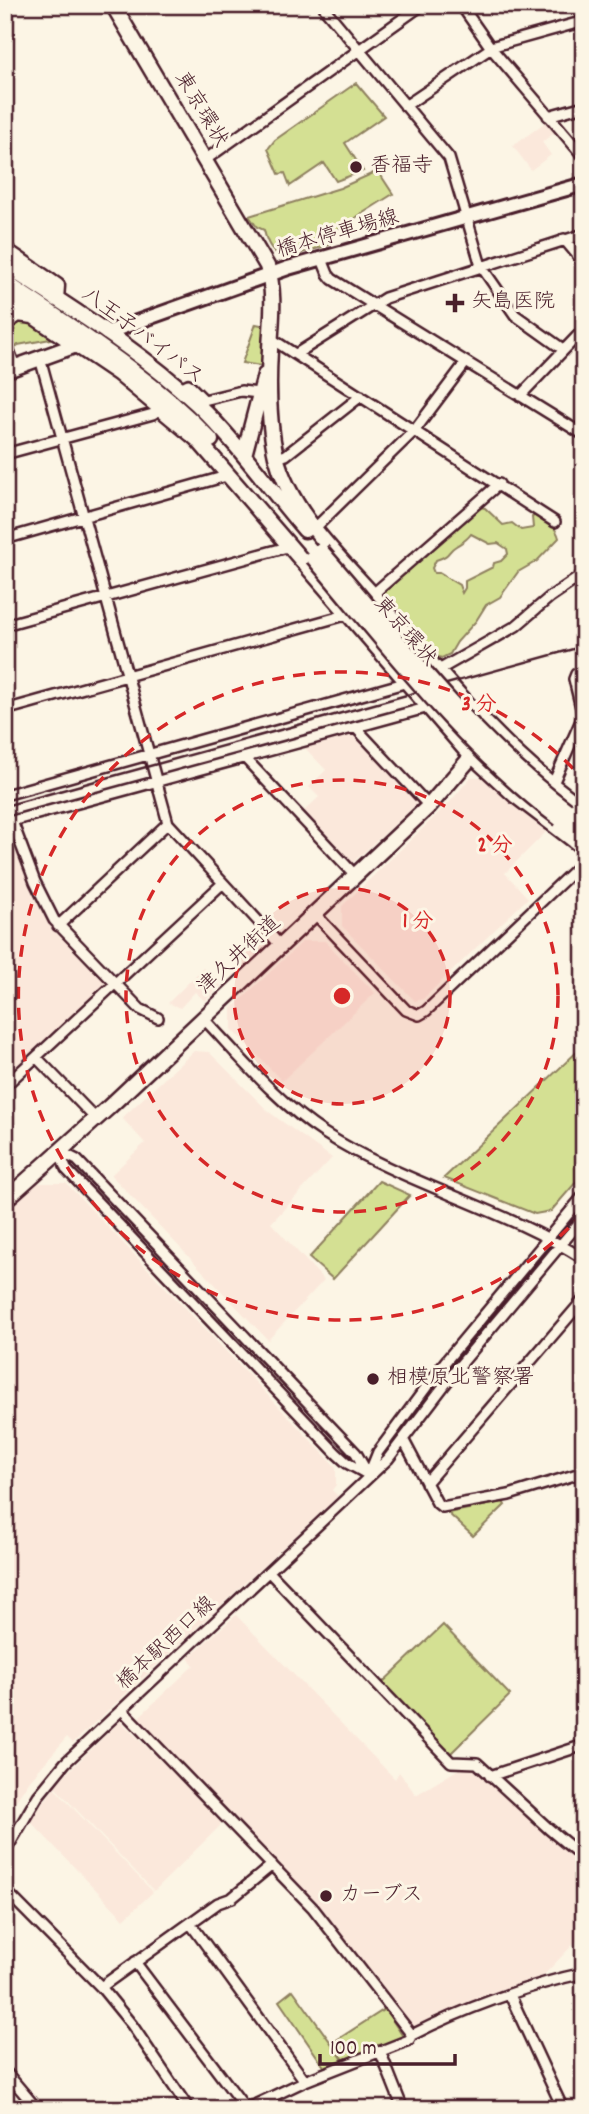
<svg xmlns="http://www.w3.org/2000/svg" width="589" height="2114" font-family="Dekko,'Klee One',sans-serif">
<rect width="100%" height="100%" fill="#fcf5e5"/>
<filter id="ink" filterUnits="userSpaceOnUse"><feTurbulence type="fractalNoise" baseFrequency=".0143" numOctaves="2"/><feDisplacementMap in="SourceGraphic" scale="14" xChannelSelector="R" yChannelSelector="G"/><feConvolveMatrix kernelMatrix="1 2 1 2 8 2 1 2 1" color-interpolation-filters="sRGB"/></filter>
<g filter="url(#ink)">
<!-- built -->
<path fill="#fbe8db" d="M547,121L556,132L542,142L551,155L531,170L513,146Z
M356,733L420,801L350,865L302,813L319,797L309,787L326,770L304,747Z
M471,777H484L508,800L546,832L505,873L528,898L423,999L415,1001L342,926V906L450,802Z
M17,846L39,902L50,922L106,981L107,987L5,1081V848Z
M303,941H325L375,993L282,1081L232,1029V1008Z
M203,968L221,986L205,1001L195,992L180,1008L168,1003Z
M194,1051L209,1052L269,1112L332,1158L271,1223L324,1280L268,1340L111,1175L145,1143L122,1118Z
M34,1183H66L336,1467V1485L332,1490L338,1496L73,1743L67,1737L30,1780L5,1817V1211Z
M236,1615L395,1779L399,1772L416,1795L464,1766L472,1767L540,1826L584,1870V1933L542,1977L414,2029L319,1908L140,1719V1716L194,1665L188,1658Z
M120,1721L221,1820L220,1826L154,1891L54,1786Z
M54,1788L153,1892L124,1919L30,1821Z"/>
<!-- green -->
<path fill="#d4e093" stroke="#8f805f" stroke-width="2" fill-rule="evenodd" d="M356,83L384,116L345,143L363,171L336,181L324,163L290,186L285,173L279,174L268,149L275,140Z
M378,171L393,194L325,237L329,245L287,257C272,254 267,244 264,230L257,227L249,216L340,188Z
M27,320L56,338L18,345L12,351C9,338 6,332 15,321Z
M256,324L266,326L261,366L242,363Z
M480,507L485,508L503,525L512,523L521,530L533,528L532,517L536,515C546,521 556,526 559,538L537,561L518,572L500,597L486,605L476,621L457,642L450,654L442,658L438,657L380,590ZM471,534L490,544L498,543L507,549L508,554L501,561L494,563L493,567L465,581V588L462,593L459,585L439,573H434L432,568L436,560C452,555 446,552 456,546C462,542 466,541 471,534Z
M584,1045V1173L551,1211L535,1214L444,1178Z
M379,1181L410,1195L333,1279L309,1258Z
M503,1502L505,1505L473,1536L448,1513Z
M443,1625L510,1695L449,1755L381,1684Z
M293,1990L344,2061L325,2068L279,2001Z
M385,2009L404,2038L345,2061L332,2043Z"/>
<g fill="none" stroke-linecap="round" stroke-linejoin="round">
<defs>
<path id="minor" d="M461,5L491,48L584,157
M325,9L449,158L481,266L515,315L564,350
M405,106L494,46L584,21
M548,116L584,106
M205,160L422,5
M564,239L584,263
M322,259L328,274L332,279L584,435
M270,338L555,522
M296,354L385,298L584,234
M40,358L168,823L281,946
M180,388L188,384L204,400L241,391L259,393
M520,396L584,329
M5,454L153,414L163,408
M277,458L286,455L361,396
M315,528L415,430L466,362
M5,539L230,475
M372,595L499,484
M5,625L291,546
M437,671L516,626L550,597L584,574
M5,710L349,614
M356,728L429,806
M245,758L356,876
M552,786L583,716L574,679L576,674L584,671
M5,795L408,682
M315,914L406,1010L419,1015L426,1011L584,861
M58,926L168,823
M158,1018L140,1009L54,920L35,882L12,821L422,709L427,705
M204,1019C241,1058 278,1103 324,1133C404,1184 504,1208 584,1259
M37,1058L96,1119
M5,1086L223,883
M59,1151L66,1169L336,1453L347,1463L369,1475
M59,1151L77,1160L356,1453L368,1474
M403,1439L437,1503L442,1507L509,1495L584,1472
M369,1474L378,1452L445,1362L584,1195
M426,1483L584,1299
M270,1573L451,1762L477,1763L549,1829L584,1858
M122,1710L313,1908L412,2035C460,2010 531,1984 584,1973
M490,1776L584,1745
M574,1849L584,1842
M5,1852L38,1796L65,1763L388,1459L456,1370L584,1217
M5,1890L101,1987L132,2025L189,2109
M190,1923L305,2081
M135,1962L246,2109
M101,1987L218,1903L232,1898L272,1865
M510,1995L563,2109
M380,2051L403,2109
M5,2071L37,2109
M268,2099L278,2109
M246,2109L305,2081L409,2040L412,2035"/>
<path id="major" d="M106,333L288,268L584,184"/>
<path id="highway" d="M113,5L267,266C276,294 271,322 270,350C268,385 268,422 276,456C290,511 335,553 372,594C438,671 500,750 584,809
M5,250L57,286L56,299
M5,265C70,308 140,350 197,404C237,442 269,488 305,530
M5,282C77,331 151,377 211,440
M5,297L119,374L197,439L464,748L516,796L584,848
M5,323L18,314L33,316
M5,347L13,368L82,343
M244,455L265,375
M567,810L584,822
M560,819L584,835
M5,1200L108,1108L429,806L478,749"/>
</defs>
<!-- minor casing -->
<use href="#minor" stroke="#4a1f2b" stroke-width="14"/>
<!-- major casing -->
<use href="#major" stroke="#4a1f2b" stroke-width="18"/>
<!-- highway casing -->
<use href="#highway" stroke="#4a1f2b" stroke-width="19"/>
<!-- minor -->
<use href="#minor" stroke="#fcf5e5" stroke-width="9"/>
<!-- major -->
<use href="#major" stroke="#fcf5e5" stroke-width="12"/>
<!-- highway -->
<use href="#highway" stroke="#fcf5e5" stroke-width="14"/>
<!-- rail -->
<path stroke="#4a1f2b" stroke-width="2.5" d="M5,806L584,646"/>
<defs>
<path id="highway-bridge" d="M321,551C399,640 471,738 567,810
M313,557C390,648 464,747 560,819"/>
</defs>
<!-- highway-bridge casing -->
<use href="#highway-bridge" stroke="#4a1f2b" stroke-width="19" stroke-linecap="butt"/>
<!-- highway-bridge -->
<use href="#highway-bridge" stroke="#fcf5e5" stroke-width="14"/>
</g>
</g>
<!-- distance rings -->
<circle cx="342" cy="996" r="108" fill="#d62828" fill-opacity=".12"/>
<g fill="none" stroke="#d62828" stroke-width="3.5" stroke-dasharray="12 9">
<circle cx="342" cy="996" r="108"/>
<circle cx="342" cy="996" r="216"/>
<path d="M583 1213A324 324 0 1 1 583 779"/>
</g>
<!-- markers -->
<g fill="#4a1f2b" stroke="#fcf5e5" stroke-width="2.5">
<circle cx="356" cy="167" r="7"/>
<path d="M451.5 292.5h7v7h7v7h-7v7h-7v-7h-7v-7h7z"/>
<circle cx="373" cy="1379" r="7"/>
<circle cx="326" cy="1896" r="7"/>
</g>
<g text-anchor="middle" dominant-baseline="central" stroke-width="6" stroke-linejoin="round" paint-order="stroke">
<!-- street labels -->
<g font-size="21" fill="#4a1f2b" stroke="#fcf5e5">
<text transform="translate(200 110) rotate(59)">東京環状</text>
<text transform="translate(338 235) rotate(-16)">橋本停車場線</text>
<text transform="translate(142 337) rotate(37)">八王子バイパス</text>
<text transform="translate(404 632) rotate(49)">東京環状</text>
<text transform="translate(240 956) rotate(-43)">津久井街道</text>
<text transform="translate(167 1644) rotate(-43)">橋本駅西口線</text>
</g>
<!-- poi labels -->
<g font-size="21" fill="#4a1f2b" stroke="#fcf5e5" text-anchor="start">
<text x="370" y="167">香福寺</text>
<text x="471" y="303">矢島医院</text>
<text x="387" y="1379">相模原北警察署</text>
<text x="340" y="1896">カーブス</text>
</g>
</g>
<circle cx="342" cy="996" r="10" fill="#d62828" stroke="#fcf5e5" stroke-width="3.5"/>
<g font-size="21" text-anchor="middle" font-weight="bold" fill="#d62828" stroke="#fcf5e5" stroke-width="6" stroke-linejoin="round" paint-order="stroke">
<text x="479" y="710">3 分</text>
<text x="495" y="851">2 分</text>
<text x="418" y="927">1 分</text>
</g>
<!-- margin -->
<rect width="589" height="2114" fill="none" stroke="#fcf5e5" stroke-width="28"/>
<rect x="14" y="14" width="561" height="2086" fill="none" stroke="#4a1f2b" stroke-width="2.5" filter="url(#ink)"/>
<!-- scale -->
<path d="M320 2054v10h135v-10" fill="none" stroke="#4a1f2b" stroke-width="3.5"/>
<text x="330" y="2054" font-size="21" fill="#4a1f2b" stroke="#fcf5e5" stroke-width="5" paint-order="stroke">100 m</text>
</svg>
